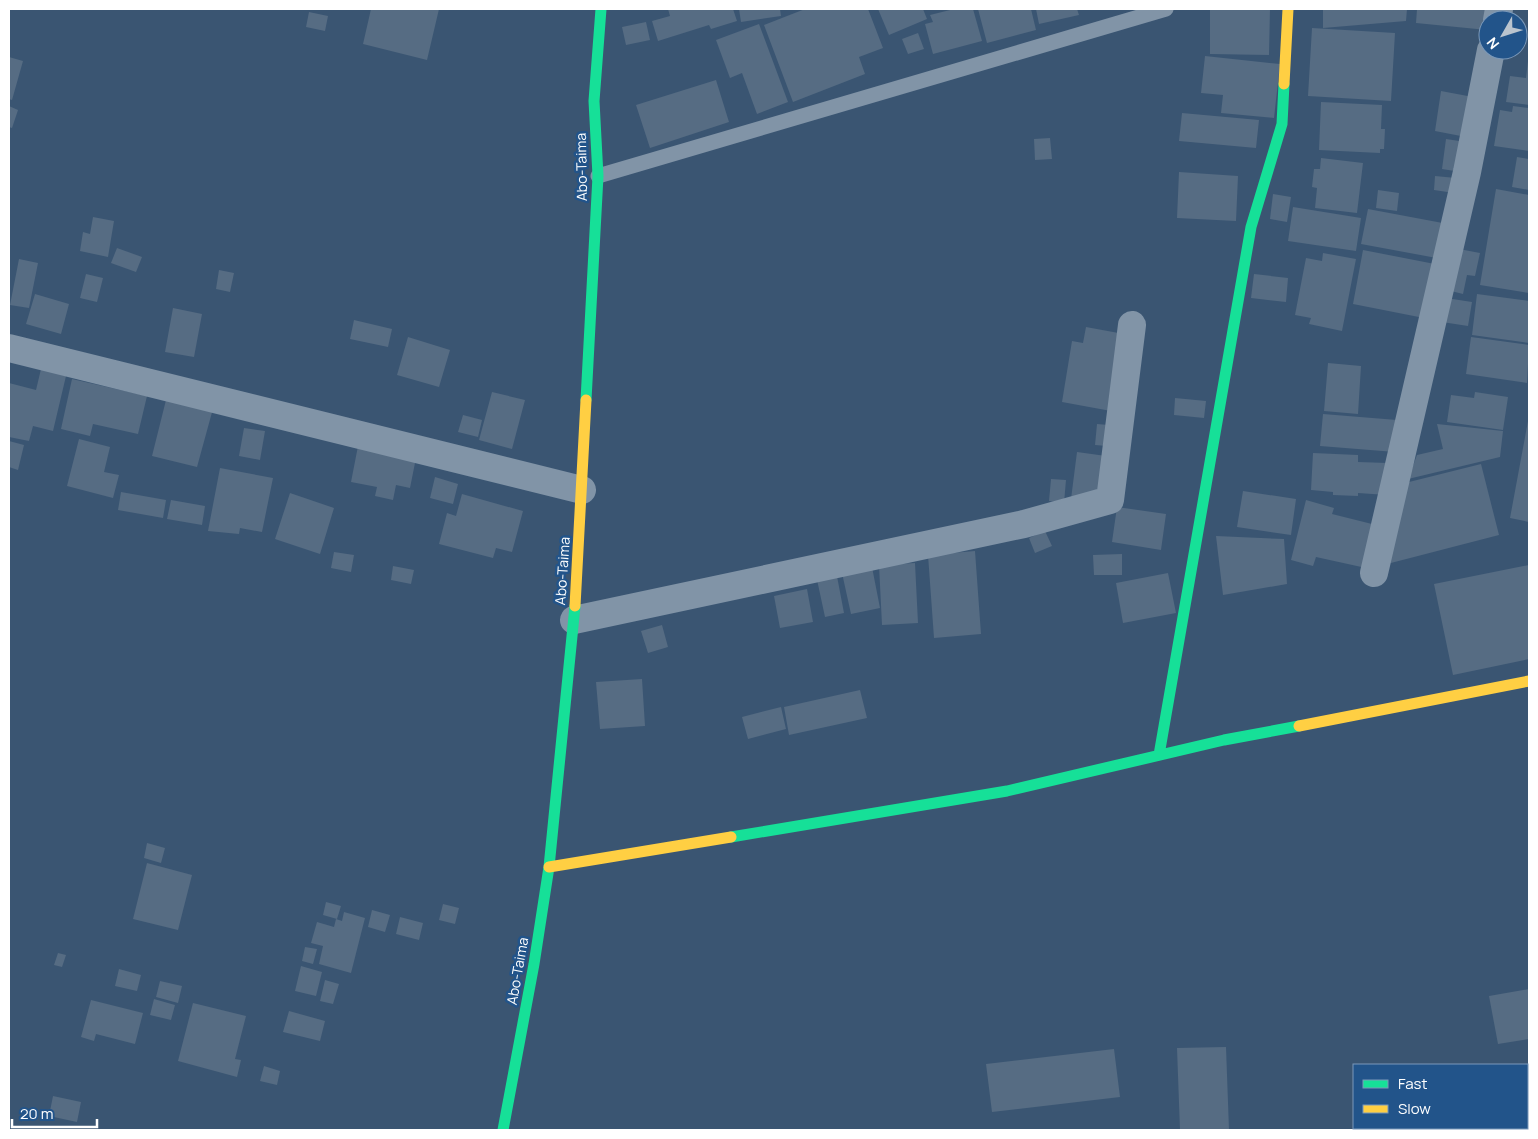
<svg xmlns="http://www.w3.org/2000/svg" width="1538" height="1139" font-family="Manrope,sans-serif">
<rect width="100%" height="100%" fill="#3a5572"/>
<!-- building -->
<path fill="#566c83" d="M371,9H439L427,60L363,44Z
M668,9H733L737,21L711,29L709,25L658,41L652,21L670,16Z
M739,9H780L781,16L741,22Z
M805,9H868L883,48L859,57L865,74L793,102L764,25Z
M878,9H923L927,19L889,35Z
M954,9H973L982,41L933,54L925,24L933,22L930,15Z
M978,9H1031L1036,30L987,43Z
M1036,9H1077L1079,15L1039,24Z
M1210,9H1270L1269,55L1210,54Z
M1323,9H1407L1406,21L1323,28Z
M1417,9H1489L1487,30L1416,23Z
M309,12L328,16L325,31L306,27Z
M646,22L650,40L626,45L622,27Z
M759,24L788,102L757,114L742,73L730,78L716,40Z
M1312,28L1395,33L1391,101L1308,96Z
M918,33L924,49L908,54L902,39Z
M1205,56L1280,64L1274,118L1221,113L1223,95L1201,93Z
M9,57L23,61L12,100L9,99Z
M1528,61L1529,105L1506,102L1510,76L1526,78Z
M716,80L729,122L650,148L636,105Z
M1441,91L1473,97L1466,137L1435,131Z
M1321,102L1382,105L1381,129H1385L1384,149H1380V153L1319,150Z
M9,106L18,110L12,128L9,127Z
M1513,106L1529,108V151L1494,146L1500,110L1512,112Z
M1182,113L1259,120L1256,148L1179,141Z
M1050,138L1052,159L1035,160L1034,139Z
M1446,139L1466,142L1461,172L1442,169Z
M1517,157L1529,159V190L1512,187Z
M1321,158L1363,163L1357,213L1315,208L1317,188L1312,187L1314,169H1320Z
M1179,172L1238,176L1236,221L1177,218Z
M1435,176L1456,178L1454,193L1434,190Z
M1496,189L1529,195V293L1480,285Z
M1378,190L1399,193L1397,211L1376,208Z
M1273,194L1291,197L1287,222L1270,219Z
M1293,207L1361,218L1356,251L1288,241Z
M1368,209L1448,224L1442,259L1361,244Z
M93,217L114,221L108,257L80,251L83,232L90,234Z
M117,248L142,257L136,272L111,263Z
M1459,249L1480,253L1475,276L1467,275L1463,294L1451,291Z
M1363,250L1440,265L1429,319L1353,304Z
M1323,253L1356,259L1342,331L1309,324L1311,318L1295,315L1306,258L1322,261Z
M19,259L38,263L29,308L10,305Z
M219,270L234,273L230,292L216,289Z
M86,274L103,278L97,302L80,298Z
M1254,274L1288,278L1286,302L1251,298Z
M35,294L69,304L61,334L26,324Z
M1477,294L1529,301V343L1472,335Z
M1446,298L1472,302L1468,326L1442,322Z
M173,308L202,314L194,357L165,352Z
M354,320L392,329L388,347L350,339Z
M1086,327L1124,334L1111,411L1062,402L1072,341L1083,343Z
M408,337L450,350L439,387L397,375Z
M1471,337L1529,345L1527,383L1466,374Z
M1328,363L1361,366L1358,414L1324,411Z
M41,369L66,376L53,431L33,426L29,441L9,437V383L36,390Z
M72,379L147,396L138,434L93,424L90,436L61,429Z
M168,392L214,405L197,467L152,456Z
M492,392L525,400L512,449L479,440Z
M1475,392L1508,397L1503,430L1447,422L1451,395L1474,398Z
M1175,398L1206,401L1204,418L1174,415Z
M1323,414L1397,420L1395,452L1320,446Z
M463,415L482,420L478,437L458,432Z
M1528,421H1529V522L1510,518Z
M1097,424L1109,425L1107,446L1095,445Z
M1437,424L1503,431L1500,457L1408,479L1417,455L1443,449Z
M244,428L265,431L260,460L239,456Z
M79,439L110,447L104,472L119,475L113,498L67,486Z
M9,441L24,445L18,470L9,467Z
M358,446L416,458L410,488L396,485L393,500L375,496L377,487L351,482Z
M1077,452L1106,456L1101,494L1071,499Z
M1313,453L1358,455V462L1388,463L1387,495L1358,493V496L1333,495V492L1311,490Z
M1481,464L1499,535L1387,564L1405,483Z
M220,468L273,478L262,532L240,528L239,534L208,531Z
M435,477L458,484L453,504L430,498Z
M1051,479L1066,480L1064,503L1049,501Z
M1243,491L1296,499L1291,535L1237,527Z
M121,492L166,500L163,518L118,510Z
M290,493L334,508L320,554L275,539Z
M462,494L523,511L512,552L496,548L493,558L439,544L447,513L456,516Z
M171,500L205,506L202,525L167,519Z
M1306,500L1334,508L1332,514L1376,525L1366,568L1316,557L1313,566L1291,560Z
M1117,507L1166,514L1161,550L1112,542Z
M1045,531L1052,546L1035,553L1029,538Z
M1216,536L1284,539L1287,584L1223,595Z
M975,551L981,634L934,638L928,555Z
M334,552L354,555L351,572L331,568Z
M1122,554V575H1094L1093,555Z
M915,563L918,623L882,625L879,565Z
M1529,565V659L1453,675L1434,584Z
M393,566L414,570L411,584L391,580Z
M872,567L880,608L851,614L842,573Z
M836,571L844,613L825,617L816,575Z
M1168,573L1176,613L1123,623L1116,583Z
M807,589L813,622L780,628L774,596Z
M662,625L668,647L648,653L641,631Z
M642,679L645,726L600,729L596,682Z
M860,690L867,718L789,735L784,707Z
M781,707L786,729L748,739L742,717Z
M147,843L165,848L161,863L144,858Z
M147,863L192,875L178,930L133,919Z
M326,902L341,906L337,919L323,915Z
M443,904L459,908L455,924L439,920Z
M372,910L390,915L385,932L368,927Z
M344,912L365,918L351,973L319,964L323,946L311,943L317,922L334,927L336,919L342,921Z
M400,917L423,923L419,940L396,934Z
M305,947L317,949L313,964L302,961Z
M58,953L66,955L62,967L54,965Z
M301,966L322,972L316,996L295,991Z
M119,969L141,975L137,991L115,986Z
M325,980L339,984L333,1004L320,1001Z
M160,981L182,986L178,1003L156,997Z
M1529,989V1039L1498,1044L1489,996Z
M154,999L175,1005L171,1020L150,1015Z
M91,1000L143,1013L135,1044L96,1034L94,1041L81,1037Z
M193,1003L246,1016L235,1059L241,1060L237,1077L178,1061Z
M289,1011L325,1021L320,1041L283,1032Z
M1226,1047L1229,1130H1180L1177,1048Z
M1114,1049L1120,1097L992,1112L986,1064Z
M264,1066L280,1071L277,1085L260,1081Z
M53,1096L81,1102L77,1122L49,1116Z"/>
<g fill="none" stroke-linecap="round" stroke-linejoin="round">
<!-- lane -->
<path stroke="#8194a7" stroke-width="15" d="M598,176L1166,9"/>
<!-- street -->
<path stroke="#8194a7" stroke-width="28" d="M1497,20L1499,9
M9,348L582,490
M1374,573L1467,172L1491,50
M574,620L1024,524L1110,500L1132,325"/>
<!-- fast -->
<path stroke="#16e098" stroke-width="11" d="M586,400L598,176L594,101L601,9
M1159,755L1251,227L1282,124L1284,84
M731,837L1007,791L1224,740L1299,726
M503,1130L534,964L549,867L575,606"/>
<!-- slow -->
<path stroke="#ffcf43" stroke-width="11" d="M1284,84L1288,9
M575,606L586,400
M1299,726L1529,681
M549,867L731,837"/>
</g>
<g text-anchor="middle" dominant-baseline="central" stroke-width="5" stroke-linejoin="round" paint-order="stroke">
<!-- street labels -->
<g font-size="14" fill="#fff" stroke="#22548a">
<text transform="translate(581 167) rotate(-91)">Abo-Taima</text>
<text transform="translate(562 571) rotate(-86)">Abo-Taima</text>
<text transform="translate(517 971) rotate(-80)">Abo-Taima</text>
</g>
</g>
<!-- border -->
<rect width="1538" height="1139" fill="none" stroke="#ffffff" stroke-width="20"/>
<!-- legend -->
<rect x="1353" y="1064" width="175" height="65" fill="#22548a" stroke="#7a98b9"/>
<rect x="1363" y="1080" width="25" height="8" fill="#16e098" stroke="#7a98b9"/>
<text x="1398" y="1089" font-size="15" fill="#ffffff">Fast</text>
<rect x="1363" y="1105" width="25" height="8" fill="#ffcf43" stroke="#7a98b9"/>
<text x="1398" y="1114" font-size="15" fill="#ffffff">Slow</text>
<!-- north arrow -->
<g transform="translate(1503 35) rotate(231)"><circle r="24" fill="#22548a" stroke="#7a98b9"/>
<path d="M0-4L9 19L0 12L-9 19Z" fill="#bac4ce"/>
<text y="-8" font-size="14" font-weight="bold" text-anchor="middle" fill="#ffffff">N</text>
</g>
<!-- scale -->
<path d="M12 1119v8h85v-8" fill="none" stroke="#ffffff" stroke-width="2.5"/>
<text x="20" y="1119" font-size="15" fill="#ffffff" stroke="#22548a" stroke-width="4" paint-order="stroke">20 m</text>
</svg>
